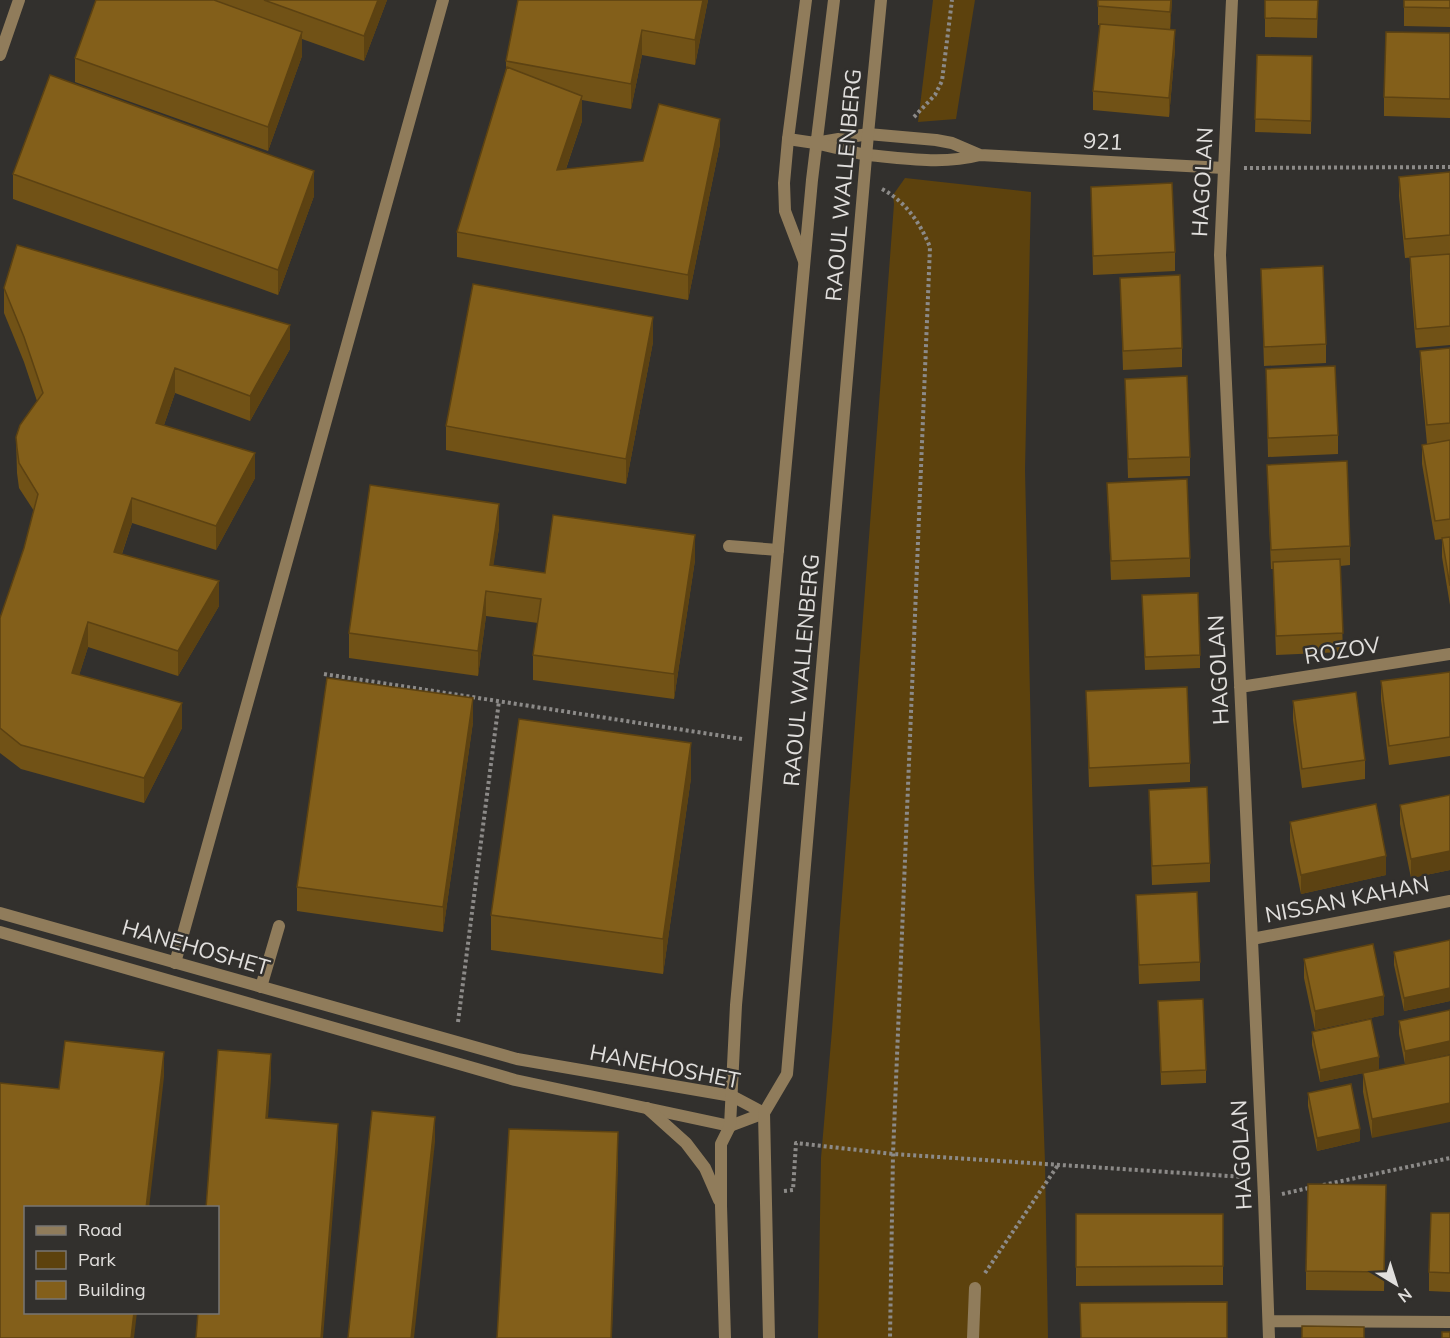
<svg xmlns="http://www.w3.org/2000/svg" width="1450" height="1338" font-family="Mulish,sans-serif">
<rect width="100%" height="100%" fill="#32302d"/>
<!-- green -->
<path fill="#5d420d" d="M933,0H975L956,119L918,122Z
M905,178L1031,192L1025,470L1034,874L1045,1162L1048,1338H818L821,1158L832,1030L894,204L893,195Z"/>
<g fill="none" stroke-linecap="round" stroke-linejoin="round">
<!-- path -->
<path stroke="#8c8a88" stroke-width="4" stroke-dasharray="3 3" stroke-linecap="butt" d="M914,117L935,95L942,81L952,0
M1244,168L1450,167
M882,189C906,202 920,223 930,247L893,1154L890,1338
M324,674L742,739
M458,1022L499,701
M1323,1185L1450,1158
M784,1191L793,1190L796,1143L893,1154L1244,1177
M1282,1194L1313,1187
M985,1273L1058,1165"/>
<!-- service -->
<path stroke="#907c5b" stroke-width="12" d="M788,139L784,183L785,211L804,261
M729,546L778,550
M175,963L443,0
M261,987L279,926
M973,1338L975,1288"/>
<!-- minor -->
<path stroke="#907c5b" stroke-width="12" d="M1232,0L1220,255L1264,1197L1269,1338
M0,55L19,0
M815,143L868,134L936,140L952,143L980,155
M866,155C906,158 941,165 980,155L1224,168
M1240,687L1450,654
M0,913L517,1059L732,1096L764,1113
M0,932L515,1080L730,1126L764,1113
M1252,939L1450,901
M1269,1321L1450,1322"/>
<!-- tertiary -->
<path stroke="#907c5b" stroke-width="12" d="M806,0L788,139L815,143L866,155
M647,1108L686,1143L705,1168L719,1200
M725,1338L721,1206V1144L730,1126L736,1005L812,180L834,0
M769,1338L764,1113L787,1074L868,134L881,0"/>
</g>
<!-- wall -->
<path fill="#715216" d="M96,0H387L364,61L302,39V56L268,151L75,82V58Z
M518,0H708L695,65L642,55L631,109L582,100V121L566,169L643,161L720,144L688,300L457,257V232L506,69V61Z
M1098,0H1172L1170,30L1175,49L1169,117L1093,110V91L1100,25H1098Z
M1265,0H1318L1317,38L1265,37Z
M1404,0H1450V27L1404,26Z
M1450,33V118L1384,116V97Z
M1257,55L1312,56L1311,134L1255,132Z
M1450,172V345L1416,348L1410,276V257L1449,254L1405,258L1399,196V177Z
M13,174L314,196L278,295L13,199Z
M1091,187L1175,252V271L1093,275Z
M1261,269L1326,344V363L1264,366Z
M1120,278L1182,348V367L1123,370Z
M4,288L290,349L250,421L175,393L164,425L255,478L216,550L132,523L122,554L219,606L178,676L88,647L79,675L182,728L144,803L21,769L0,753V618L24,548L34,511L19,488L17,473L16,437L37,401L24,362L4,313Z
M653,342L626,484L446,450V426Z
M1450,348V605L1442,557V539L1435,540L1422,464V445L1427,444L1420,370V351Z
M1266,369L1338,435V454L1268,457Z
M1125,379L1190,457V476L1128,478Z
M1267,465L1350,546V565L1340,566L1343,652L1276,655L1273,569H1271Z
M1107,483L1190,558V577L1111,580Z
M499,528L493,565L545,573L695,560L674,699L533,680V655L538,623L486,616L478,676L349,658V633Z
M1142,595L1200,655V668L1145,670Z
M1450,672V756L1389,765L1381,700V681Z
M1086,691L1190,763V782L1089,787Z
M1293,701L1365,760V779L1302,788L1293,720Z
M473,722L443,932L297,911V887Z
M691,778L663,974L491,950V915Z
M1149,790L1210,863V882L1152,885Z
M1450,795V870L1411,878L1400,824V805Z
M1290,822L1386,875L1301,894L1290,841Z
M1136,895L1200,962V981L1139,984Z
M1450,940V1001L1404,1011L1394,965V952Z
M1304,959L1384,1015L1315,1030L1304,978Z
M1158,1001L1206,1070V1083L1161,1085Z
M1450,1010V1054L1405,1064L1399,1034V1021Z
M1312,1032L1379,1057L1372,1138L1363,1092V1073L1320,1082L1312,1045Z
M1308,1093L1360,1141L1317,1151L1308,1106Z
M1386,1204L1384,1291L1306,1290V1271Z
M1450,1213V1292L1429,1291V1272Z
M1076,1214H1223V1285L1076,1286Z"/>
<!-- shaded-wall -->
<path fill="#5c4212" d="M378,0H387L364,61V36Z
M703,0H708L695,65V40Z
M1171,0H1172L1170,31V12Z
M642,30V55L631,109V84Z
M1175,30V49L1169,117V98Z
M302,32V56L268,151V127Z
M582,96V121L557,195V170Z
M720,119V144L688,300V275Z
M314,171V196L278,295V270Z
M653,317V342L626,484V459Z
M290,325V349L250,421V396Z
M175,368V393L156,448V423Z
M255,453V478L216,550V526Z
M132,498V523L114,577V552Z
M499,504V528L490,589V565Z
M695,535V560L674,699V674Z
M219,581V606L178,676V651Z
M486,591V616L478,676V651Z
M88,622V647L72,698V673Z
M473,698V722L443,932V907Z
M182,703V728L144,803V778Z
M691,743V778L663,974V939Z
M1450,851V870L1411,878V859Z
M1386,856V875L1301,894V875Z
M1450,988V1001L1404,1011V998Z
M1384,996V1015L1315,1030V1011Z
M1450,1041V1054L1405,1064V1051Z
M164,1052V1077L149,1208H146Z
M271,1054V1079L266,1143V1118Z
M1379,1057V1070L1320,1082V1070Z
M1450,1103V1122L1372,1138V1119Z
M435,1117V1142L414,1338H411Z
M338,1124V1148L323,1338H321Z
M1360,1129V1141L1317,1151V1138Z
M618,1132V1167L612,1338H611Z
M134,1312H137L134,1338H131Z"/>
<!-- building -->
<path fill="#835f1a" stroke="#5c4212" stroke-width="1.5" d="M96,0H214L302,32L268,127L75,58Z
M264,0H378L364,36Z
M518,0H703L695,40L642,30L631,84L506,61Z
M1098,0H1171L1170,12L1098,6Z
M1265,0H1318L1317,19L1265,18Z
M1404,0H1450V8L1404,7Z
M1100,24L1175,30L1169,98L1093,91Z
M1386,32L1450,33V99L1384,97Z
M1257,55L1312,56L1311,121L1255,119Z
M507,67L582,96L557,170L643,161L659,104L720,119L688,275L457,232Z
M50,75L314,171L278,270L13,174Z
M1450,172V235L1405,239L1399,177Z
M1172,183L1175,252L1093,256L1091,187Z
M17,245L290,325L250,396L175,368L156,423L255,453L216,526L132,498L114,552L219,581L178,651L88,622L72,673L182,703L144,778L21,745L0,728V618L24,548L38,494L19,463L17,448L16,437L20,425L43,393L24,337L4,288Z
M1450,254V326L1416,329L1410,257Z
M1323,266L1326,344L1264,347L1261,269Z
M1180,275L1182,348L1123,351L1120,278Z
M473,284L653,317L626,459L446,426Z
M1450,348V423L1427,425L1420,351Z
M1335,366L1338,435L1268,438L1266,369Z
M1187,376L1190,457L1128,459L1125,379Z
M1450,440V519L1435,521L1422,445Z
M1347,461L1350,546L1271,550L1267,465Z
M1187,479L1190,558L1111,561L1107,483Z
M370,485L499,504L490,565L545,573L553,515L695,535L674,674L533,655L541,599L486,591L478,651L349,633Z
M1450,537V586L1442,538Z
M1340,559L1343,633L1276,636L1273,562Z
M1198,593L1200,655L1145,657L1142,595Z
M1450,672V737L1389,746L1381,681Z
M327,678L473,698L443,907L297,887Z
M1187,687L1190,763L1089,768L1086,691Z
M1356,692L1365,760L1302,769L1293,701Z
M519,719L691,743L663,939L491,915Z
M1207,787L1210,863L1152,866L1149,790Z
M1450,795V851L1411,859L1400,805Z
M1376,804L1386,856L1301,875L1290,822Z
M1197,892L1200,962L1139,965L1136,895Z
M1450,940V988L1404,998L1394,952Z
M1373,944L1384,996L1315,1011L1304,959Z
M1203,999L1206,1070L1161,1072L1158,1001Z
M1450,1010V1041L1405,1051L1399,1021Z
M1371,1019L1379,1057L1320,1070L1312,1032Z
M65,1041L164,1052L146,1208H26V1312H134L131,1338H0V1083L59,1089Z
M218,1050L271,1054L266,1118L338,1124L321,1338H196L198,1312H218V1208H206Z
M1450,1055V1103L1372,1119L1363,1073Z
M1351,1084L1360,1129L1317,1138L1308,1093Z
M372,1111L435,1117L411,1338H348Z
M509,1129L618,1132L611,1338H497Z
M1308,1184L1386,1185L1384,1272L1306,1271Z
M1431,1213H1450V1273L1429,1272Z
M1076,1214H1223V1266L1076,1267Z
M1227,1302V1338H1081L1080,1303Z
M1302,1326L1364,1327V1338H1302Z
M1442,1332H1450V1338H1442Z"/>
<g text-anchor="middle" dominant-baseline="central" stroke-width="5" stroke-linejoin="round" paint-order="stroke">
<!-- street labels -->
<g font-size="22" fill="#e1dfdd" stroke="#32302d">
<text transform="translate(1103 141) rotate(3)">921</text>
<text transform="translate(1202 182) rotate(-87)">HAGOLAN</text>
<text transform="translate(843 185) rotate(-85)">RAOUL WALLENBERG</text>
<text transform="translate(1342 650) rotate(-9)">ROZOV</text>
<text transform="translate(801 670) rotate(-85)">RAOUL WALLENBERG</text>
<text transform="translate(1218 670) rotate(-93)">HAGOLAN</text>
<text transform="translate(1347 899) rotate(-11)">NISSAN KAHAN</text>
<text transform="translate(196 947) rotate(16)">HANEHOSHET</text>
<text transform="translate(665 1066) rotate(11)">HANEHOSHET</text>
<text transform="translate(1241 1155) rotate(-93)">HAGOLAN</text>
</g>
</g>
<!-- legend -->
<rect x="24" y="1206" width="195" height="108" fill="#32302d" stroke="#787673" stroke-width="1.5"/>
<rect x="36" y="1226" width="30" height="9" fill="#907c5b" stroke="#787673" stroke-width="1.5"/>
<text x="78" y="1236" font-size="18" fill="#e1dfdd">Road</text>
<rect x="36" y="1251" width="30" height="18" fill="#5d420d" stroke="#787673" stroke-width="1.5"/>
<text x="78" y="1266" font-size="18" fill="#e1dfdd">Park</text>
<rect x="36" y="1281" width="30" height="18" fill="#835f1a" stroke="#787673" stroke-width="1.5"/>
<text x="78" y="1296" font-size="18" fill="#e1dfdd">Building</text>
<!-- north arrow -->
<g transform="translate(1396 1284) rotate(142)" stroke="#32302d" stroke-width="4.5" paint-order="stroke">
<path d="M0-4.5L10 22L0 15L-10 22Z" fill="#e1dfdd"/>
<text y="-9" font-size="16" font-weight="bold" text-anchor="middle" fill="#e1dfdd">N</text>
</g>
</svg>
